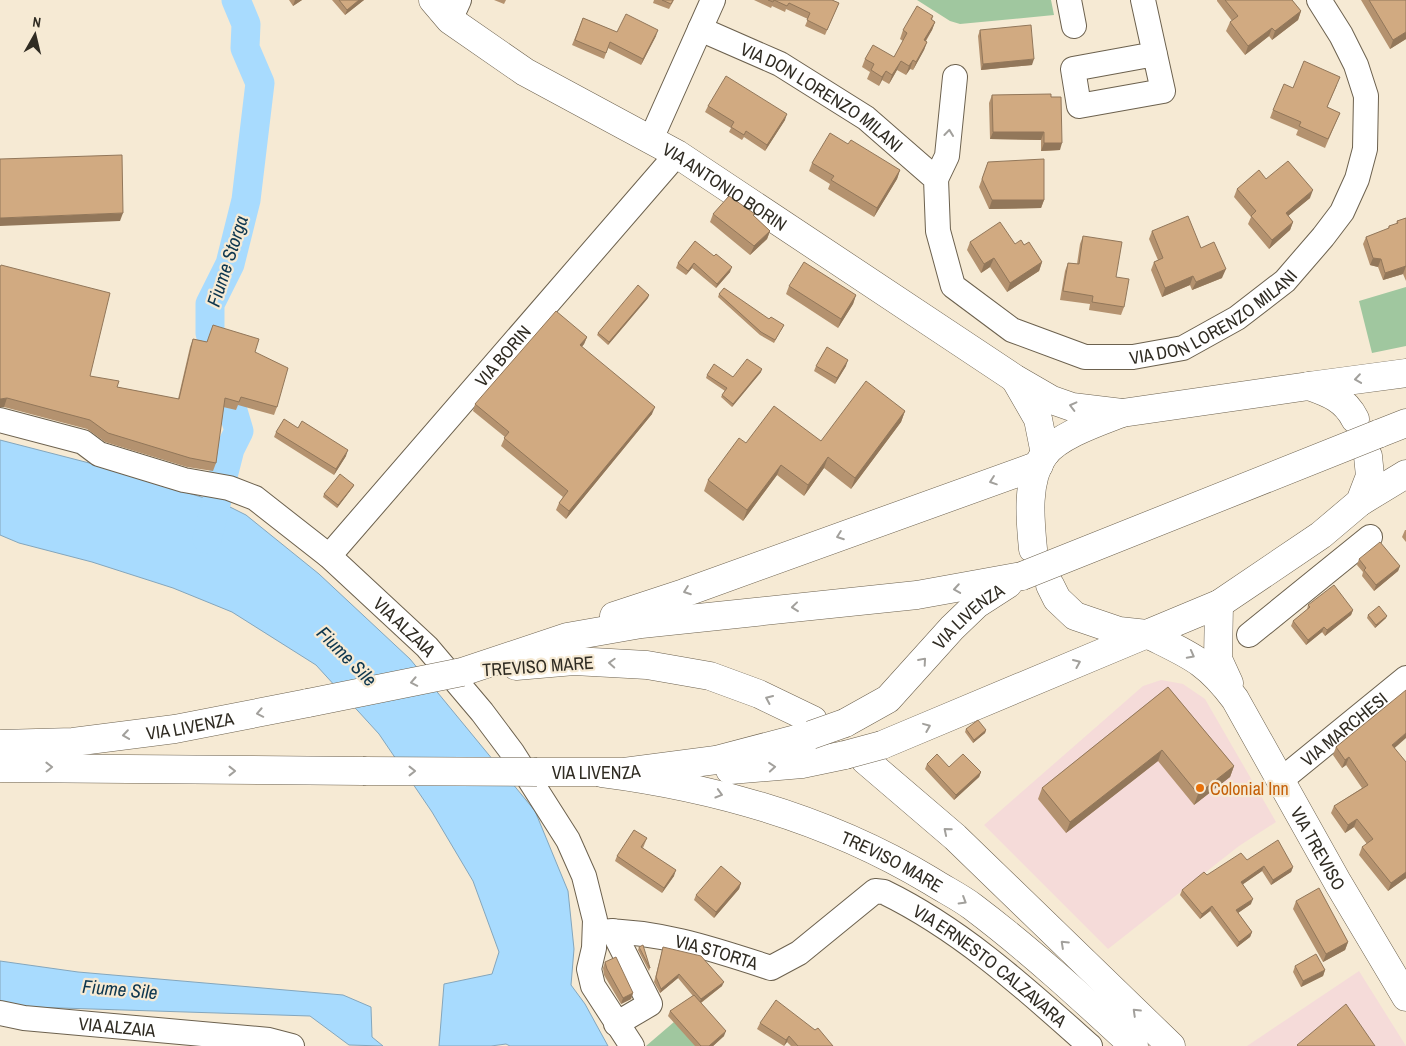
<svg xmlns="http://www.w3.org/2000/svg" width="1406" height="1046" font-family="'Archivo Narrow',sans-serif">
<rect width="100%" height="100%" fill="#f6ead4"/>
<!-- industrial -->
<path fill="#f5dbd9" d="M1161,680L1183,684L1205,699L1276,822L1239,846L1108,949L984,825L1143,686Z
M1359,971L1406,1046H1247Z"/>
<!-- green -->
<path fill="#a0c79f" d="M917,0H1051L1054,15L960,24L950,21Z
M1406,287V346L1372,353L1359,301Z
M674,1022L698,1046H646Z"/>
<!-- water -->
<path fill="#a8dbfe" stroke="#84a6bc" d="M0,440L97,465L224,504L246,515L319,574L410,659L535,811L568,891L574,949L571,985L585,1004L608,1046H510L506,1044L491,1046H439L444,984L492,974L499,952L473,881L432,812L379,734L316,665L232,612L173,588L92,562L19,543L0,535Z
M0,961L78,972L343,995L371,1007L372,1037L383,1046L349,1045L310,1016L30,1007L0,1002Z"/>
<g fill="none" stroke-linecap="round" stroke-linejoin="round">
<!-- river -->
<path stroke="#a8dbfe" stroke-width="29" d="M207,539L230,449L239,431L210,333V304L230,264L246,200L260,83L245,48L246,24L236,0"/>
<defs>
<g id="minor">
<path d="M1069,0L1074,26"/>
<path d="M1143,0L1163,91L1079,106L1073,69L1155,54"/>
<path d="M450,20L459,0"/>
<path id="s1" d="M700,29L780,64L866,118L936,179L938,231L953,286L1012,330L1085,357H1133L1183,348L1237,318L1285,281L1323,237L1342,212L1357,179L1365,149L1366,96L1356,65L1341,35L1319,0"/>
<path d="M651,139L713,0"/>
<path d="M936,179L947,156L955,77"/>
<path id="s2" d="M0,420L83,442L99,454L184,480L229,488L255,498L329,556L427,647L482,712L512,752L568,840L584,876L595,920L594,948L589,969L593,986L632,1046"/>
<path id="s3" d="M329,556L677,154"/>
<path d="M1249,635L1370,537"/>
<path id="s4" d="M1281,780L1406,678"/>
<path id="s5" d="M595,931C657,930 713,949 771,968L799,953L875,891L884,892C962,930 1026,989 1090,1046"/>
<path d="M613,931L650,1004L616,1024"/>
<path id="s6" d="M0,1013L24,1018L269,1040L292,1046"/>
</g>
<g id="major">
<path id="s7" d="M433,0L450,20L525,72L677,154L1014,378L1052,400L1072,407L1122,413"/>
<path d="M1015,379L1038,419L1045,454"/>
<path d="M1033,549C1030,519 1026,480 1044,455C1059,435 1099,422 1122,413L1309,386C1329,393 1345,399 1355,419"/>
<path d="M1050,585L1057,599L1075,616L1119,631L1147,634L1219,604L1321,535L1360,502L1370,476L1368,456"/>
<path d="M1219,604L1218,659L1229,683"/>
<path id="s8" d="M1147,634C1189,655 1206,660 1235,699L1338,883L1406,997"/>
</g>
<g id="highway">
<path d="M1309,386L1406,373"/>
<path d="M1378,434L1406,423"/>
<path d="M1360,502L1406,474"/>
<path d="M614,616L684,593L1039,465"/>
<path d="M516,666L574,661L647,665L710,676L759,694L813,720"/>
<path d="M462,672L567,637L641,624L917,595L1022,576"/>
<path id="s9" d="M845,723L888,699L952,628L977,604L1008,584"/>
<path id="s10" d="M0,744L73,742L175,729L308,703"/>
<path d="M882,745L1147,634"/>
<path d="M865,760L955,837L1171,1046"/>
<path d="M0,768L363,771"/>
<path d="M730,770L802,764L845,755"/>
<path id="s11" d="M537,772H624L716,760L811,735"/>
<path id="s12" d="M602,773C718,788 830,820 931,881C945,890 960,897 973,907C1030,950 1082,998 1134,1046"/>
</g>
</defs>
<!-- minor casing -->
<use href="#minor" stroke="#6c614e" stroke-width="26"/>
<!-- major casing -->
<use href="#major" stroke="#6c614e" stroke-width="29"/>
<!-- highway casing -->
<use href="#highway" stroke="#6c614e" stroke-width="29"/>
<!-- minor -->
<use href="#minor" stroke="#fff" stroke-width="24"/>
<!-- major -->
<use href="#major" stroke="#fff" stroke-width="28"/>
<!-- highway -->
<use href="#highway" stroke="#fff" stroke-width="28"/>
<defs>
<path id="highway-bridge" d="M1022,576L1378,434
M308,703L462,672
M811,735L845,723
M845,755L882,745
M363,771L537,772"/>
</defs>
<!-- highway-bridge casing -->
<use href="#highway-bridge" stroke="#6c614e" stroke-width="29" stroke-linecap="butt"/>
<!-- highway-bridge -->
<use href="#highway-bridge" stroke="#fff" stroke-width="28"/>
</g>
<!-- wall -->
<path fill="#b4926f" d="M289,0H302L293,6Z
M332,0H364L345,15Z
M494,0H506L504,4Z
M654,0H674L669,9L653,3Z
M754,0H832L839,3L825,35L805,26L808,19L786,9L785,12L772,6L771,8Z
M1217,0H1292L1301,11L1298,20L1272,40L1269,36L1245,55L1226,31L1230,22L1232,21L1217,1Z
M1361,0H1406V39L1390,49Z
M933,16L932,20L935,22L932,30L926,41L927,42L924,50L913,70L910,69L906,75L897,70L889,84L882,80L879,86L867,79L870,72L862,67L865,59L894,57L903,41L900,39L903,30Z
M583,18L617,32L656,36L641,65L608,48L604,59L572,45Z
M980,30L1032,65L981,70L978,36Z
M1337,85L1327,107L1340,113L1325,148L1296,135L1298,130L1270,118L1273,110L1293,88Z
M992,95L1051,97L1060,150L1041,151V140L990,139L989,103Z
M708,106L785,120L765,151L744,137L742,140L729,132L731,128L705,112Z
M848,144L900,170L897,179L874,217L828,189L830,184L809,171L812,163Z
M988,162L1044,200L1041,208L989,209L979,187Z
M1266,179L1310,198L1288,216L1293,222L1290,230L1269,249L1248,224L1251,217L1234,197L1237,189Z
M713,214L754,216L770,231L767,239L750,255L710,222Z
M1406,218V281L1403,274L1383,280L1378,267L1370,265L1363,244L1366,237L1388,229L1389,226L1396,224L1397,221Z
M1152,231L1201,248L1222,278L1192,290L1190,285L1162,297L1151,270L1154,262L1158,260L1149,239Z
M1083,236L1116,277L1124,307L1121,315L1089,310L1090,304L1060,300L1065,271L1068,263L1077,264L1080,244Z
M695,241L730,272L716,288L692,268L686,275L676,268L678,263Z
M970,242L1024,245L1042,262L1039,271L1007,292L990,267L981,273L967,250Z
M0,266L90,376L117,387L178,399L190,347L193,339L207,342L255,352L277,407L274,415L238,405L236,410L223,407L216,463L213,471L187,467L105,442L87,429L4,407Z
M789,286L856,295L853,304L838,328L786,294Z
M719,294L769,319L784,325L774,343L760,335L718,297Z
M648,298L608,345L597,335L598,333Z
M587,337L584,344L582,347L652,414L566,519L556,510L559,503L563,497L501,446L505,437L473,411L475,404Z
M816,366H846L835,384L814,371Z
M761,372L732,407L721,397L722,395L725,391L706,378L707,375L733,377Z
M905,411L901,422L851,489L824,468L804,496L777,475L743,521L704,491L708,480L746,443L821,441Z
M298,428L346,456L334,475L274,437L276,432Z
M354,485L353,487L337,508L323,497L324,494Z
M1405,530H1406V542L1402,537Z
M1359,559L1400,566L1398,571L1374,591L1362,576L1363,572L1357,565Z
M1308,605L1353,610L1351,615L1325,636L1322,632L1306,645L1291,626L1293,621L1307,610Z
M1368,615L1386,618L1375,628L1367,618Z
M1168,687L1234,766L1230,777L1194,805L1158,761L1066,833L1038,799L1042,788Z
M966,729L986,730L985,733L973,743L965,732Z
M1336,747L1394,748L1406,762V878L1388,891L1359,855L1362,847L1367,844L1354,827L1345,833L1331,813L1334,806L1362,788L1346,765L1342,768L1333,755Z
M927,764L949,767L981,772L979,777L954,800L925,769Z
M647,838L643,848L674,876L662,893L615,861L617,856Z
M1247,860L1293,867L1291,872L1271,885L1262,871L1243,884L1251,904L1238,913L1252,932L1250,937L1237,947L1210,911L1200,919L1180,895L1182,890Z
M741,883L739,889L714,918L694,900L696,895Z
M1296,901L1348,942L1345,950L1323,962L1293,909Z
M639,947L650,968L649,971L638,950Z
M663,947L722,986L701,1003L724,1036L713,1046H695L668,1016L670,1011L693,996L678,978L660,993L654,982Z
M605,962L633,993L631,999L621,1004L604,975L603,968Z
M1295,966L1325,970L1323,976L1301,987L1293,972Z
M760,1023L815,1030L833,1046H791L787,1042L784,1046L757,1029Z"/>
<!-- shaded-wall -->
<path fill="#92775a" d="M295,0H302L293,6Z
M359,0H364L345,15L347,10Z
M1301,11L1298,20L1272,40L1275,31Z
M935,22L932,30L921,48L924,40Z
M1272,28L1269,36L1245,55L1248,46Z
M658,30L656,36L641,65L643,59Z
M1406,32V39L1390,49L1393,40Z
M927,42L924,50L913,70L916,62Z
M1034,59L1032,65L981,70L983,64Z
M913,60L910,69L906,75L909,66Z
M901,61L897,70L889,84L892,75Z
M886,71L882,80L879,86L882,77Z
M787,114L785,120L765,151L767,145Z
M993,132H1044L1041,140L990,139Z
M1044,143H1062L1060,150L1041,151Z
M900,170L897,179L874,217L877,208Z
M1313,190L1310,198L1282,221L1286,213Z
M992,200H1044L1041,208L989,209Z
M123,213L120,221L0,226V218Z
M1293,222L1290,230L1269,249L1272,240Z
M770,231L767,239L750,255L754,246Z
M994,258L990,267L981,273L984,264Z
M1373,258L1381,259L1378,267L1370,265Z
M1042,262L1039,271L1007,292L1010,283Z
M694,263L692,268L686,275L688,271Z
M1406,266L1403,274L1383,280L1385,273Z
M732,267L730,272L716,288L717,284Z
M1226,269L1222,278L1192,290L1196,282Z
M1193,276L1190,285L1162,297L1165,288Z
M649,295L648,298L608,345L609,342Z
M856,295L853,304L838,328L841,319Z
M587,337L584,344L577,352L580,345Z
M848,360L846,366L835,384L837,378Z
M762,369L761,372L732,407L733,404Z
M7,398L4,407H0V399Z
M655,407L652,414L566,519L569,511Z
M905,411L901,422L851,489L855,478Z
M348,450L346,456L334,475L336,469Z
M828,457L824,468L804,496L808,485Z
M781,465L777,475L743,521L747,510Z
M354,485L353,487L337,508L338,505Z
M1400,566L1398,571L1374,591L1376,585Z
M1353,610L1351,615L1325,636L1327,630Z
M1387,616L1386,618L1375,628L1376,625Z
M1324,627L1322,632L1306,645L1308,640Z
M986,730L985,733L973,743L974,740Z
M1406,733V738L1389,753L1392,745Z
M1162,750L1158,761L1066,833L1070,822Z
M1349,757L1346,765L1342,768L1345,760Z
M1234,766L1230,777L1194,805L1198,794Z
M981,772L979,777L954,800L956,795Z
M1357,819L1354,827L1345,833L1348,825Z
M1264,866L1262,871L1239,887L1241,882Z
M1293,867L1291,872L1271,885L1273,880Z
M676,870L674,876L662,893L664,888Z
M1406,872V878L1388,891L1391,883Z
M741,883L739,889L714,918L716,912Z
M1253,899L1251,904L1235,915L1236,910Z
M1212,906L1210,911L1200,919L1202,914Z
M1252,932L1250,937L1237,947L1239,942Z
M1348,942L1345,950L1323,962L1326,954Z
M1325,970L1323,976L1301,987L1303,981Z
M679,974L678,978L660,993L661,989Z
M724,982L722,986L699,1004L701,999Z
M633,993L631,999L621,1004L623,998Z
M726,1031L724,1036L713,1046H709Z
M789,1036L787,1042L784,1046L786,1040Z"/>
<!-- building -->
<path fill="#d1aa81" stroke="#92775a" d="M339,0H359L347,10Z
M662,0H673L671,4Z
M768,0H832L839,3L827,30L807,20L810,13L789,3L787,6L774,0L773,2Z
M1225,0H1292L1301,11L1275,31L1272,28L1248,46L1230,22L1238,16Z
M1369,0H1406V32L1393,40Z
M917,6L933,16L931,19L935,22L924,40L927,42L916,62L913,60L909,66L901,61L892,75L886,71L882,77L871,70L874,64L865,59L873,45L894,57L907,33L903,30Z
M626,14L658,30L643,59L610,42L606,53L575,40L583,18L617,32Z
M1031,25L1034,59L983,64L980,30Z
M1304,61L1340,77L1327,107L1340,113L1328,139L1299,126L1301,122L1273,110L1284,84L1293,88Z
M726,76L787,114L767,145L746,131L744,135L731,127L734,122L708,106Z
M1051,94V97H1061L1062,143H1044V132H993L992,95Z
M830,133L848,144L851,140L900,170L877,208L831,180L834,176L812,163Z
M122,155L123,213L0,218V159Z
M1044,159V200H992L982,179L988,162Z
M1288,161L1313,190L1286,213L1293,222L1272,240L1251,216L1256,211L1237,189L1259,170L1266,179Z
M729,196L755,214L753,215L770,231L754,246L713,214Z
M1188,216L1201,248L1214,242L1226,269L1196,282L1193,276L1165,288L1154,262L1163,258L1152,231Z
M1406,218V266L1385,273L1381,259L1373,258L1366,237L1389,228V226L1398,223L1397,221Z
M1000,222L1015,244L1021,240L1024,245L1029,242L1042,262L1010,283L994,258L984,264L970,242Z
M1083,236L1122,242L1116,277L1129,279L1124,307L1092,302L1093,296L1063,291L1068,263L1079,264Z
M695,241L714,256L716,254L732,267L717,284L694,263L688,271L678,263Z
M804,262L856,295L841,319L789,286Z
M1,265L110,293L90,376L119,381L117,387L179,399L193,339L207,342L213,325L259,339L255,352L288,368L277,407L241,397L239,402L225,398L216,463L190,458L108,433L90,420L7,398L0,399V267Z
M638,285L649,295L609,342L598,333Z
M724,288L769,319L771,317L784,325L775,340L761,332L719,294Z
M556,311L587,337L580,345L655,407L569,511L559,503L568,491L504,438L509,432L475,404Z
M827,347L848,360L837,378L816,366Z
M747,359L762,369L733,404L722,395L727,388L707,375L714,364L733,377Z
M866,381L905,411L855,478L828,457L808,485L781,465L747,510L708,480L739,438L746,443L774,406L821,441Z
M284,419L298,428L302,421L348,450L336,469L276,432Z
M340,474L354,485L338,505L324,494Z
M1380,542L1400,566L1376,585L1364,570L1366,568L1359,559Z
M1334,585L1353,610L1327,630L1324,627L1308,640L1293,621L1310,607L1308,605Z
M1379,606L1387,616L1376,625L1368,615Z
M1168,687L1234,766L1198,794L1162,750L1070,822L1042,788Z
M1406,690V733L1392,745L1406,762V872L1391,883L1362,847L1373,839L1357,819L1348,825L1334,806L1368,785L1349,757L1345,760L1336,747Z
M978,720L986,730L974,740L966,729Z
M937,754L949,767L963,754L981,772L956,795L927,764Z
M634,830L647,838L641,847L676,870L664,888L617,856Z
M1278,840L1293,867L1273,880L1264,866L1241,882L1253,899L1236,910L1252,932L1239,942L1212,906L1202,914L1182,890L1204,872L1207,875L1241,853L1247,860Z
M721,866L741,883L716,912L696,895Z
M1319,888L1348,942L1326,954L1296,901Z
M643,945L650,968L639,947Z
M663,947L701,956L724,982L701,999L679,974L661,989L656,977Z
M1316,954L1325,970L1303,981L1295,966Z
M616,957L633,993L623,998L607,969L605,962Z
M694,995L726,1031L709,1046H701L670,1011Z
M776,1000L815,1030L818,1028L833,1046H798L789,1036L786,1040L760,1023Z
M1346,1004L1375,1046H1298L1297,1045Z"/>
<!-- one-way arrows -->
<defs><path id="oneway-chevron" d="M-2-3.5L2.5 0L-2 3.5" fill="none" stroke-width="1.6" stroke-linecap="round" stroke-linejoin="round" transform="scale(1.25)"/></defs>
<g stroke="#a2a09c">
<use href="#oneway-chevron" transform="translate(949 133) rotate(-84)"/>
<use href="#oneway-chevron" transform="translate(1358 379) rotate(172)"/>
<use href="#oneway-chevron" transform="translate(1073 406) rotate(-166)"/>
<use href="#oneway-chevron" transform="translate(993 481) rotate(161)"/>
<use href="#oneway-chevron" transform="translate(840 536) rotate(160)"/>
<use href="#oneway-chevron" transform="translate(957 589) rotate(171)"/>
<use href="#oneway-chevron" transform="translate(687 591) rotate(160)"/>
<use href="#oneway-chevron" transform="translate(795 607) rotate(174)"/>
<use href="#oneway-chevron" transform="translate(1191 655) rotate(28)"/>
<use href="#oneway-chevron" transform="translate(923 661) rotate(-49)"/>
<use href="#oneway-chevron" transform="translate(612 663) rotate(-177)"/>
<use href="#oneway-chevron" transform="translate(1077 663) rotate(-23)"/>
<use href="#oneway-chevron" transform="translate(414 682) rotate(169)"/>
<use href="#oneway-chevron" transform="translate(769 699) rotate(-156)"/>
<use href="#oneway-chevron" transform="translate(260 713) rotate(169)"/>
<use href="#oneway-chevron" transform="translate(927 727) rotate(-22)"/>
<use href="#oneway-chevron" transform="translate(126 735) rotate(172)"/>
<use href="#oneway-chevron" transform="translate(49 767) rotate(-1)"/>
<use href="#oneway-chevron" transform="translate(772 767) rotate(-5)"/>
<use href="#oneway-chevron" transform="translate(232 771)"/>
<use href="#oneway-chevron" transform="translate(412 771)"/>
<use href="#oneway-chevron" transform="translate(719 794) rotate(16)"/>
<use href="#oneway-chevron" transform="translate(947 831) rotate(-140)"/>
<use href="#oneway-chevron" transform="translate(963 901) rotate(31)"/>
<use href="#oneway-chevron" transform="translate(1064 944) rotate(-137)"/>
<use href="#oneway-chevron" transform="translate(1136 1012) rotate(-136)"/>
</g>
<!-- markers -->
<circle fill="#e8710a" stroke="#f6ead4" stroke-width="2" cx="1200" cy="788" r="5"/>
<g text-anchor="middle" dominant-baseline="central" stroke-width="4.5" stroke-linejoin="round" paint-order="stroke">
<!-- street labels -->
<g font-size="18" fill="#302c23" stroke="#f6ead4">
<text stroke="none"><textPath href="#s1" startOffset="140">VIA DON LORENZO MILANI</textPath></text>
<text stroke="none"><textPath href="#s7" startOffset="348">VIA ANTONIO BORIN</textPath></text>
<text stroke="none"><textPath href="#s1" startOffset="681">VIA DON LORENZO MILANI</textPath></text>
<text stroke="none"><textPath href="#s3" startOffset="265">VIA BORIN</textPath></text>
<text stroke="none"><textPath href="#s9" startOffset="165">VIA LIVENZA</textPath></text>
<text stroke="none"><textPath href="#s2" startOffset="466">VIA ALZAIA</textPath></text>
<text transform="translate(538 666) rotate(-4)">TREVISO MARE</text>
<text stroke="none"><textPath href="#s10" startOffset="191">VIA LIVENZA</textPath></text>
<text stroke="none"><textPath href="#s4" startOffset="81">VIA MARCHESI</textPath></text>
<text stroke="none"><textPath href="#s11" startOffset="59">VIA LIVENZA</textPath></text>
<text stroke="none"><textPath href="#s8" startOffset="282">VIA TREVISO</textPath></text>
<text stroke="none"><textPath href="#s12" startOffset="305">TREVISO MARE</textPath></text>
<text stroke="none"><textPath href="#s5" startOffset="124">VIA STORTA</textPath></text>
<text stroke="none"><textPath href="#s5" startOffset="449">VIA ERNESTO CALZAVARA</textPath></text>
<text stroke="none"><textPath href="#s6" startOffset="118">VIA ALZAIA</textPath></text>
</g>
<!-- food labels -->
<g font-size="18" fill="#c56008" stroke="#f6ead4" text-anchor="start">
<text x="1210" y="788">Colonial Inn</text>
</g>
<!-- water labels -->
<g font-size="19" font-style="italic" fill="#0d364e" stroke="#f6ead4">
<text transform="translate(227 261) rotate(-72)">Fiume Storga</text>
<text transform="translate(347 656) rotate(45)">Fiume Sile</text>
<text transform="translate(120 989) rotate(5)">Fiume Sile</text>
</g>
</g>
<!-- north arrow -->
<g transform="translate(35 35) rotate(8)" stroke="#f6ead4" stroke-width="4" paint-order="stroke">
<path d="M0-4L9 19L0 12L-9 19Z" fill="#302c23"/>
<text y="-8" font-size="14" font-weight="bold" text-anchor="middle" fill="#302c23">N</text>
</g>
</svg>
